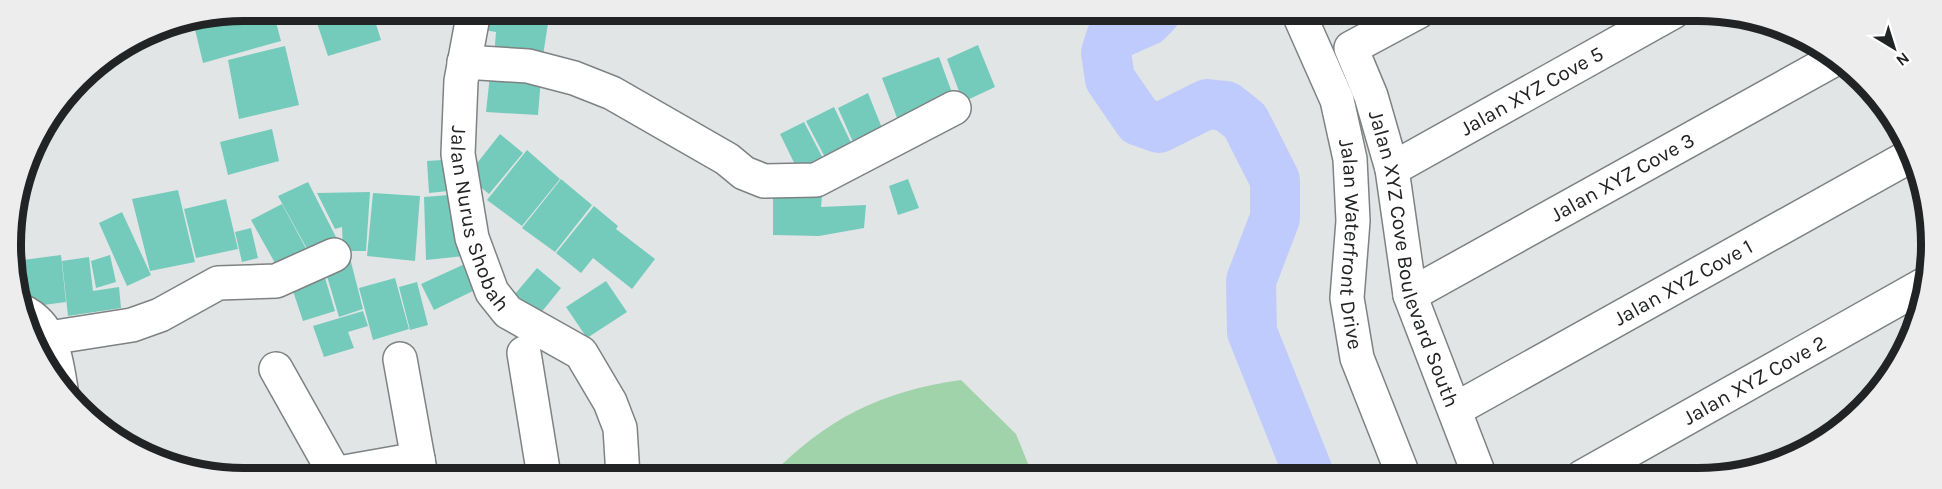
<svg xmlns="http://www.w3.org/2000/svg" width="1942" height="489" font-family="Karla,sans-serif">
<rect width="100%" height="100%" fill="#e2e5e6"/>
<!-- green -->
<path fill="#a0d3a9" d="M961,380L1016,434L1033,476H770C826,419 881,391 961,380Z"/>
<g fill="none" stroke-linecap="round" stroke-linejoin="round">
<!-- river -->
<path stroke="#bfcbfc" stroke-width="50" d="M1156,12L1147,21L1111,37L1106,53L1110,79L1139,121L1159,128L1207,104L1226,106L1245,121L1275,180V218L1251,281L1252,332L1310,477"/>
</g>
<!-- building -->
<path fill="#74cbbc" d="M244,10L273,11L281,41L203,63L193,21Z
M313,11H372L381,40L328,56Z
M486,11L549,17L542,62L494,57L496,32L484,30Z
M978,45L995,87L963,102L947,59Z
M285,46L299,105L239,119L228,60Z
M939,57L955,101L899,123L882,78Z
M490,75L541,78L538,115L486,112Z
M868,93L886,138L857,151L838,108Z
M834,107L856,153L830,167L806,121Z
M804,122L828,168L802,179L780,134Z
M272,129L279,161L228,175L220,142Z
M500,134L523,153L489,194L467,176Z
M527,150L560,179L522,226L487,200Z
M457,159L458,190L429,193L427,161Z
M561,179L592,205L555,252L522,228Z
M908,179L919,208L898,215L889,186Z
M308,182L339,243L312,258L278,196Z
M178,190L195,262L150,271L132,199Z
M370,192L366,251H343L342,227L335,229L317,193Z
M373,193L420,196L415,261L367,256Z
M773,193L822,196L821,207L866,205L864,228L819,236L773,235Z
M461,194L464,256L426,260L424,197Z
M226,199L238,249L196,258L184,209Z
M282,204L310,256L280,272L251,220Z
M594,206L618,226L616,229L655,259L632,289L593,258L581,273L556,253Z
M122,212L151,275L127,286L99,223Z
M251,228L258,258L242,262L235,232Z
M61,255L66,302L21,308L15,261Z
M110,255L116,282L96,288L91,261Z
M89,257L93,291L119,287L121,308L68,316L62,261Z
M350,258L363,309L339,317L324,266Z
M467,263L477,289L434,310L421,284Z
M537,268L561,288L540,314L515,294Z
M323,271L335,311L303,321L290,282Z
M395,278L409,329L373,340L359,288Z
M606,281L627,312L587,338L566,307Z
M417,282L428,325L410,330L399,287Z
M363,311L368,326L348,332L354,348L324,357L313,326Z"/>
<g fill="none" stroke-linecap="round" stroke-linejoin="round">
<defs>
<g id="minor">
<path id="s1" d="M474,11L461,81L458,154L472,238L492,292L508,312L581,353L610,402L620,428L623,476"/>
<path id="s2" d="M1298,12L1337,100L1350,159L1353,221L1347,298L1357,358L1404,477"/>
<path id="s3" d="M1418,12L1351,48L1371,96L1392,169L1410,295L1480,477"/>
<path d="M464,62L528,66L574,78L612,93L727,159L744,173L764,181L816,180L954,108"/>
<path id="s4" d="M1392,169L1673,12"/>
<path id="s5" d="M1410,295L1835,59"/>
<path d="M22,311C53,326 56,359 61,389"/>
<path d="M49,338L132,325L160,315L218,283L276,281L334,255"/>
<path d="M524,353L544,476"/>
<path d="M400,359L421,476"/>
<path d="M276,369L335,474"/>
<path id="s6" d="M1456,409L1910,156"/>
<path d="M322,476L418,459"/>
<path id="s7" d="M1582,477L1927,283"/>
</g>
</defs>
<!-- minor casing -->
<use href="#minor" stroke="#7e8282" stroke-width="36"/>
<!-- minor -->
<use href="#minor" stroke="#fff" stroke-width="33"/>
</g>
<g text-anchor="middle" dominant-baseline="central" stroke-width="4.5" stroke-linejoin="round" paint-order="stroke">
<!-- street labels -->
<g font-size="21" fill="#222324" stroke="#fff">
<text stroke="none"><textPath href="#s4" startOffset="160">Jalan XYZ Cove 5</textPath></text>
<text stroke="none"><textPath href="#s5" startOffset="243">Jalan XYZ Cove 3</textPath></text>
<text stroke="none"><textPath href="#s1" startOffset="212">Jalan Nurus Shobah</textPath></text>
<text stroke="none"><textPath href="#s2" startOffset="242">Jalan Waterfront Drive</textPath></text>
<text stroke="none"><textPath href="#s3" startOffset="297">Jalan XYZ Cove Boulevard South</textPath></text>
<text stroke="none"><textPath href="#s6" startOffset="260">Jalan XYZ Cove 1</textPath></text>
<text stroke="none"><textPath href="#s7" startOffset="198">Jalan XYZ Cove 2</textPath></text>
</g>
</g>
<!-- crop -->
<path d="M0 0H1942V489H0ZM244 21H1698A223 223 0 0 1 1921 244V245A223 223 0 0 1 1698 468H244A223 223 0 0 1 21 245V244A223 223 0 0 1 244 21Z" fill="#ededed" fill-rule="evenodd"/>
<path fill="none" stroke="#222324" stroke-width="8" d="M244 21H1698A223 223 0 0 1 1921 244V245A223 223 0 0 1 1698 468H244A223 223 0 0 1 21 245V244A223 223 0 0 1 244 21Z"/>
<!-- north arrow -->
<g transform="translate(1894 48) rotate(142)" stroke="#ffffff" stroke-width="4.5" paint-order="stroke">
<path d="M0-4.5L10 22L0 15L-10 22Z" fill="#222324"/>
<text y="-9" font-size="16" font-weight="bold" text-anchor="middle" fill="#222324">N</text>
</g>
</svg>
